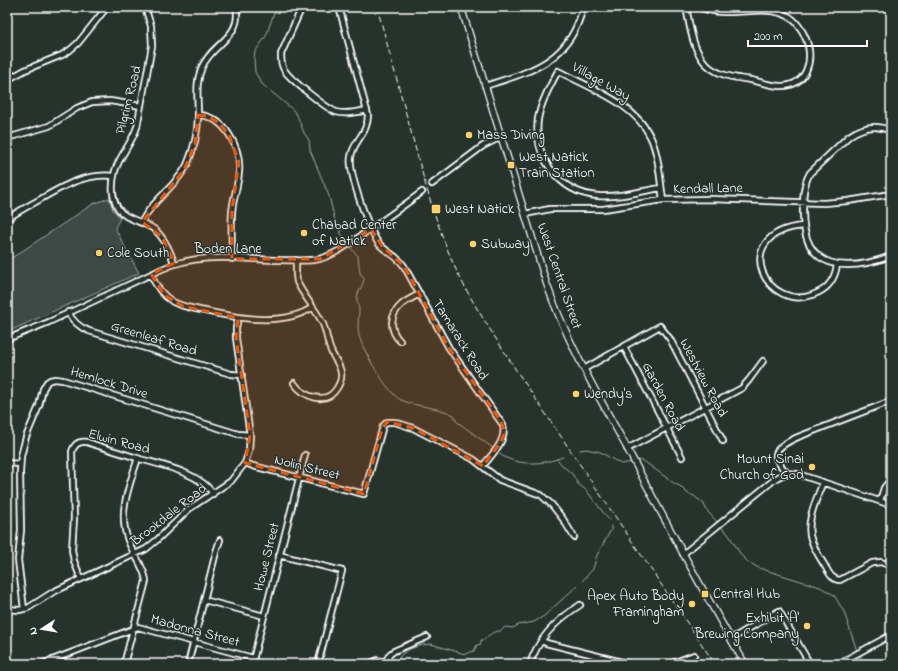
<svg xmlns="http://www.w3.org/2000/svg" width="898" height="671" font-family="'Indie Flower',sans-serif">
<rect width="100%" height="100%" fill="#26332d"/>
<filter id="ink" filterUnits="userSpaceOnUse"><feTurbulence type="fractalNoise" baseFrequency=".025" numOctaves="2"/><feDisplacementMap in="SourceGraphic" scale="8" xChannelSelector="R" yChannelSelector="G"/><feConvolveMatrix kernelMatrix="1 2 1 2 8 2 1 2 1" color-interpolation-filters="sRGB"/></filter>
<g filter="url(#ink)">
<!-- green -->
<path fill="#3e4944" stroke="#9ea4a2" d="M109,198L113,210L120,218L115,228L139,273L7,332V261L93,204Z"/>
<g fill="none" stroke-linecap="round" stroke-linejoin="round">
<!-- stream -->
<path stroke="#a4a9a7" stroke-width="1" d="M276,7L266,36L255,52L254,58L255,72L262,84L292,109L297,115L304,133L309,140L310,150L329,196L335,221L339,226L341,234L348,242
M350,247L358,256L360,273L364,278C364,286 356,292 357,301C358,304 359,307 359,310C359,318 357,327 359,335C361,348 389,395 401,400C419,408 437,406 454,415L456,421L493,448
M580,450L586,449L600,452L621,464L633,462
M497,452C515,467 542,465 563,457
M557,459L561,464L573,475L578,484L586,490L609,520
M636,461L639,460L645,462L675,484L680,486L687,493L694,496L703,503L708,512L718,523
M720,526L729,535L741,555L748,562L759,568L820,587L834,595L844,612L857,651
M582,581L593,569L597,555L611,530V526
M859,654L864,664
M395,664L402,654L410,649L422,645L431,644L465,654L474,651L477,645L481,644V640H484C487,636 495,630 501,631L505,627L513,628L518,625L534,622L544,616L578,585"/>
<defs>
<path id="minor" d="M145,7L151,26L152,46L137,127C132,143 120,155 115,171C111,186 111,207 126,216C135,221 145,223 154,229C165,238 170,250 174,263
M302,7L281,54C281,60 281,66 285,71C291,80 326,108 336,112C346,115 357,112 367,110
M339,7L368,115C368,134 353,141 351,157C348,172 369,231 379,244C387,253 397,255 404,266L449,348L503,425C507,441 492,454 483,466
M686,7C690,26 692,49 706,64C718,76 736,78 751,80C761,82 770,86 781,86C807,86 814,60 806,39C803,31 796,20 788,16C769,6 746,13 725,12C716,12 707,10 698,7
M885,7L891,9
M7,80L25,70L62,55L70,50L78,43L107,7
M485,86C532,71 570,62 583,7
M198,115C225,116 241,148 239,172C238,186 233,199 232,212C231,227 232,243 232,259
M891,131C877,124 862,127 849,136L810,173C803,185 803,199 803,212C803,272 847,272 891,256
M7,138L49,126L77,108L92,102L110,101L141,106
M432,184L483,146L501,137
M661,188C641,191 618,198 598,196C559,193 533,156 538,119C541,102 550,86 558,71C590,88 635,103 651,138C659,156 660,180 663,200
M525,214L550,209H603L663,200L710,199L824,203L848,201L891,194
M7,219C17,212 28,206 39,200C63,186 85,173 114,176
M142,222C151,201 176,187 187,165C194,149 198,132 198,115C198,98 195,83 202,67C212,43 243,37 236,7
M803,226C727,233 766,317 817,293C829,288 835,278 837,265
M151,274C155,285 162,295 173,302C183,307 195,309 205,311C237,318 284,327 313,307
M68,312C73,322 79,327 89,331L231,374L242,375
M7,339L49,322L162,269C198,252 240,259 279,260C293,260 306,262 319,259C335,255 349,244 362,235C382,221 402,207 422,192
M400,341C395,336 392,331 392,323C393,307 407,300 420,294
M624,347L682,457
M584,369L660,326L670,339L723,441
M294,383C304,397 326,406 337,388C340,383 342,378 341,373C340,364 334,359 331,351C327,342 327,333 323,324C316,309 304,297 297,282L296,274V260
M627,449L742,388L749,380L763,361
M7,463L20,464
M245,463L253,466L364,494L383,426L387,422H395L413,428L473,459L500,480L541,495L552,505L563,519L574,537
M787,473C784,469 777,463 776,457C774,448 791,440 798,437L891,401
M823,482C817,498 805,523 811,539C814,549 820,558 825,566C829,573 832,580 840,580L872,563L881,562L891,566
M880,501L884,488L891,479
M683,554L775,479C783,473 791,472 801,475L891,505
M279,555L342,571L318,664
M81,579L74,561L72,550L74,518L72,452C74,444 79,441 87,442C104,448 122,453 140,459C161,465 201,473 213,494
M204,600L264,616
M7,609L19,610L28,608L53,592L146,549L157,540L189,509L231,481L245,463L249,451L250,435L236,338V328L238,318
M24,609L18,560L21,530L20,472L21,456L26,437L39,406L43,389L47,382L50,380L55,379L63,380L238,434L250,435
M731,639L779,611L810,664
M542,640L546,643L630,664
M42,664L138,627L253,658
M124,664L146,581C145,569 135,556 130,545C116,515 129,487 138,458
M188,664L216,552L220,540
M252,664L305,455
M368,664L378,660L385,662
M385,664V662L390,654L394,651L427,637
M530,664C538,638 558,619 580,605
M670,664L694,655
M838,664L891,635"/>
<path id="major" d="M461,7L546,282C566,340 597,394 627,448C665,521 704,593 745,664"/>
</defs>
<!-- minor casing -->
<use href="#minor" stroke="#fff" stroke-width="8"/>
<!-- major casing -->
<use href="#major" stroke="#fff" stroke-width="8"/>
<!-- minor -->
<use href="#minor" stroke="#26332d" stroke-width="4.5"/>
<!-- major -->
<use href="#major" stroke="#26332d" stroke-width="5.5"/>
<!-- rail -->
<path stroke="#fff" stroke-width="1" stroke-dasharray="6 3" stroke-linecap="butt" d="M377,7C389,51 401,95 413,139C424,181 436,223 453,263C470,301 494,335 516,370L715,664"/>
</g>
</g>
<!-- marked area -->
<path fill="#e8590c" fill-opacity="0.2" stroke="#e8590c" stroke-width="3" stroke-dasharray="8 5" stroke-linejoin="round" d="M198,115L207,116L218,122L229,135L239,162L232,210V259H320L371,229L383,247L404,266L449,348L501,421L505,433L500,443L483,466L413,428L387,422L382,429L364,494L245,463L250,435L236,338L238,318L182,306L164,295L151,274L174,263L162,237L142,222L184,170L195,144Z"/>
<!-- markers -->
<g fill="#ffd166" stroke="#26332d" stroke-width="1.5">
<circle cx="469" cy="135" r="4"/>
<rect x="507" y="161" width="8" height="8" rx="2"/>
<rect x="431" y="204" width="10" height="10" rx="2"/>
<circle cx="304" cy="233" r="4"/>
<circle cx="473" cy="244" r="4"/>
<circle cx="99" cy="253" r="4"/>
<circle cx="576" cy="394" r="4"/>
<circle cx="812" cy="467" r="4"/>
<rect x="701" y="590" width="8" height="8" rx="2"/>
<circle cx="692" cy="604" r="4"/>
<circle cx="807" cy="626" r="4"/>
</g>
<g text-anchor="middle" dominant-baseline="central" stroke-width="3" stroke-linejoin="round" paint-order="stroke">
<!-- street labels -->
<g font-size="14" fill="#fff" stroke="#26332d">
<text transform="translate(601 82) rotate(29)">Village Way</text>
<text transform="translate(129 100) rotate(-76)">Pilgrim Road</text>
<text transform="translate(708 189) rotate(-1)">Kendall Lane</text>
<text x="228" y="249">Boden Lane</text>
<text transform="translate(559 276) rotate(71)">West Central Street</text>
<text transform="translate(154 339) rotate(17)">Greenleaf Road</text>
<text transform="translate(460 340) rotate(58)">Tamarack Road</text>
<text transform="translate(703 378) rotate(62)">Westview Road</text>
<text transform="translate(109 383) rotate(17)">Hemlock Drive</text>
<text transform="translate(663 397) rotate(62)">Garden Road</text>
<text transform="translate(119 442) rotate(15)">Elwin Road</text>
<text transform="translate(307 468) rotate(14)">Nolin Street</text>
<text transform="translate(169 515) rotate(-38)">Brookdale Road</text>
<text transform="translate(267 557) rotate(-76)">Howe Street</text>
<text transform="translate(195 631) rotate(15)">Madonna Street</text>
</g>
<!-- poi labels -->
<g font-size="14" fill="#fff" stroke="#26332d" text-anchor="start">
<text x="477" y="135">Mass Diving</text>
<text x="519" y="157">West Natick<tspan x="519" dy="16">Train Station</tspan></text>
<text x="445" y="209">West Natick</text>
<text x="312" y="225">Chabad Center<tspan x="312" dy="16">of Natick</tspan></text>
<text x="481" y="244">Subway</text>
<text x="107" y="253">Cole South</text>
<text x="584" y="394">Wendy's</text>
<text x="804" y="459" text-anchor="end">Mount Sinai<tspan x="804" dy="16">Church of God</tspan></text>
<text x="713" y="594">Central Hub</text>
<text x="684" y="596" text-anchor="end">Apex Auto Body<tspan x="684" dy="16">Framingham</tspan></text>
<text x="799" y="618" text-anchor="end">Exhibit 'A'<tspan x="799" dy="16">Brewing Company</tspan></text>
</g>
</g>
<!-- margin -->
<rect width="898" height="671" fill="none" stroke="#26332d" stroke-width="24"/>
<rect x="12" y="12" width="874" height="647" fill="none" stroke="#fff" stroke-width="1.5" filter="url(#ink)"/>
<!-- north arrow -->
<g transform="translate(42 629) rotate(258)" stroke="#26332d" stroke-width="3" paint-order="stroke">
<path d="M0-3L7 15L0 10L-7 15Z" fill="#ffffff"/>
<text y="-6" font-size="11" font-weight="bold" text-anchor="middle" fill="#ffffff">N</text>
</g>
<!-- scale -->
<path d="M748 40v6h119v-6" fill="none" stroke="#ffffff" stroke-width="2"/>
<text x="754" y="40" font-size="12" fill="#ffffff" stroke="#26332d" stroke-width="3" paint-order="stroke">200 m</text>
</svg>
